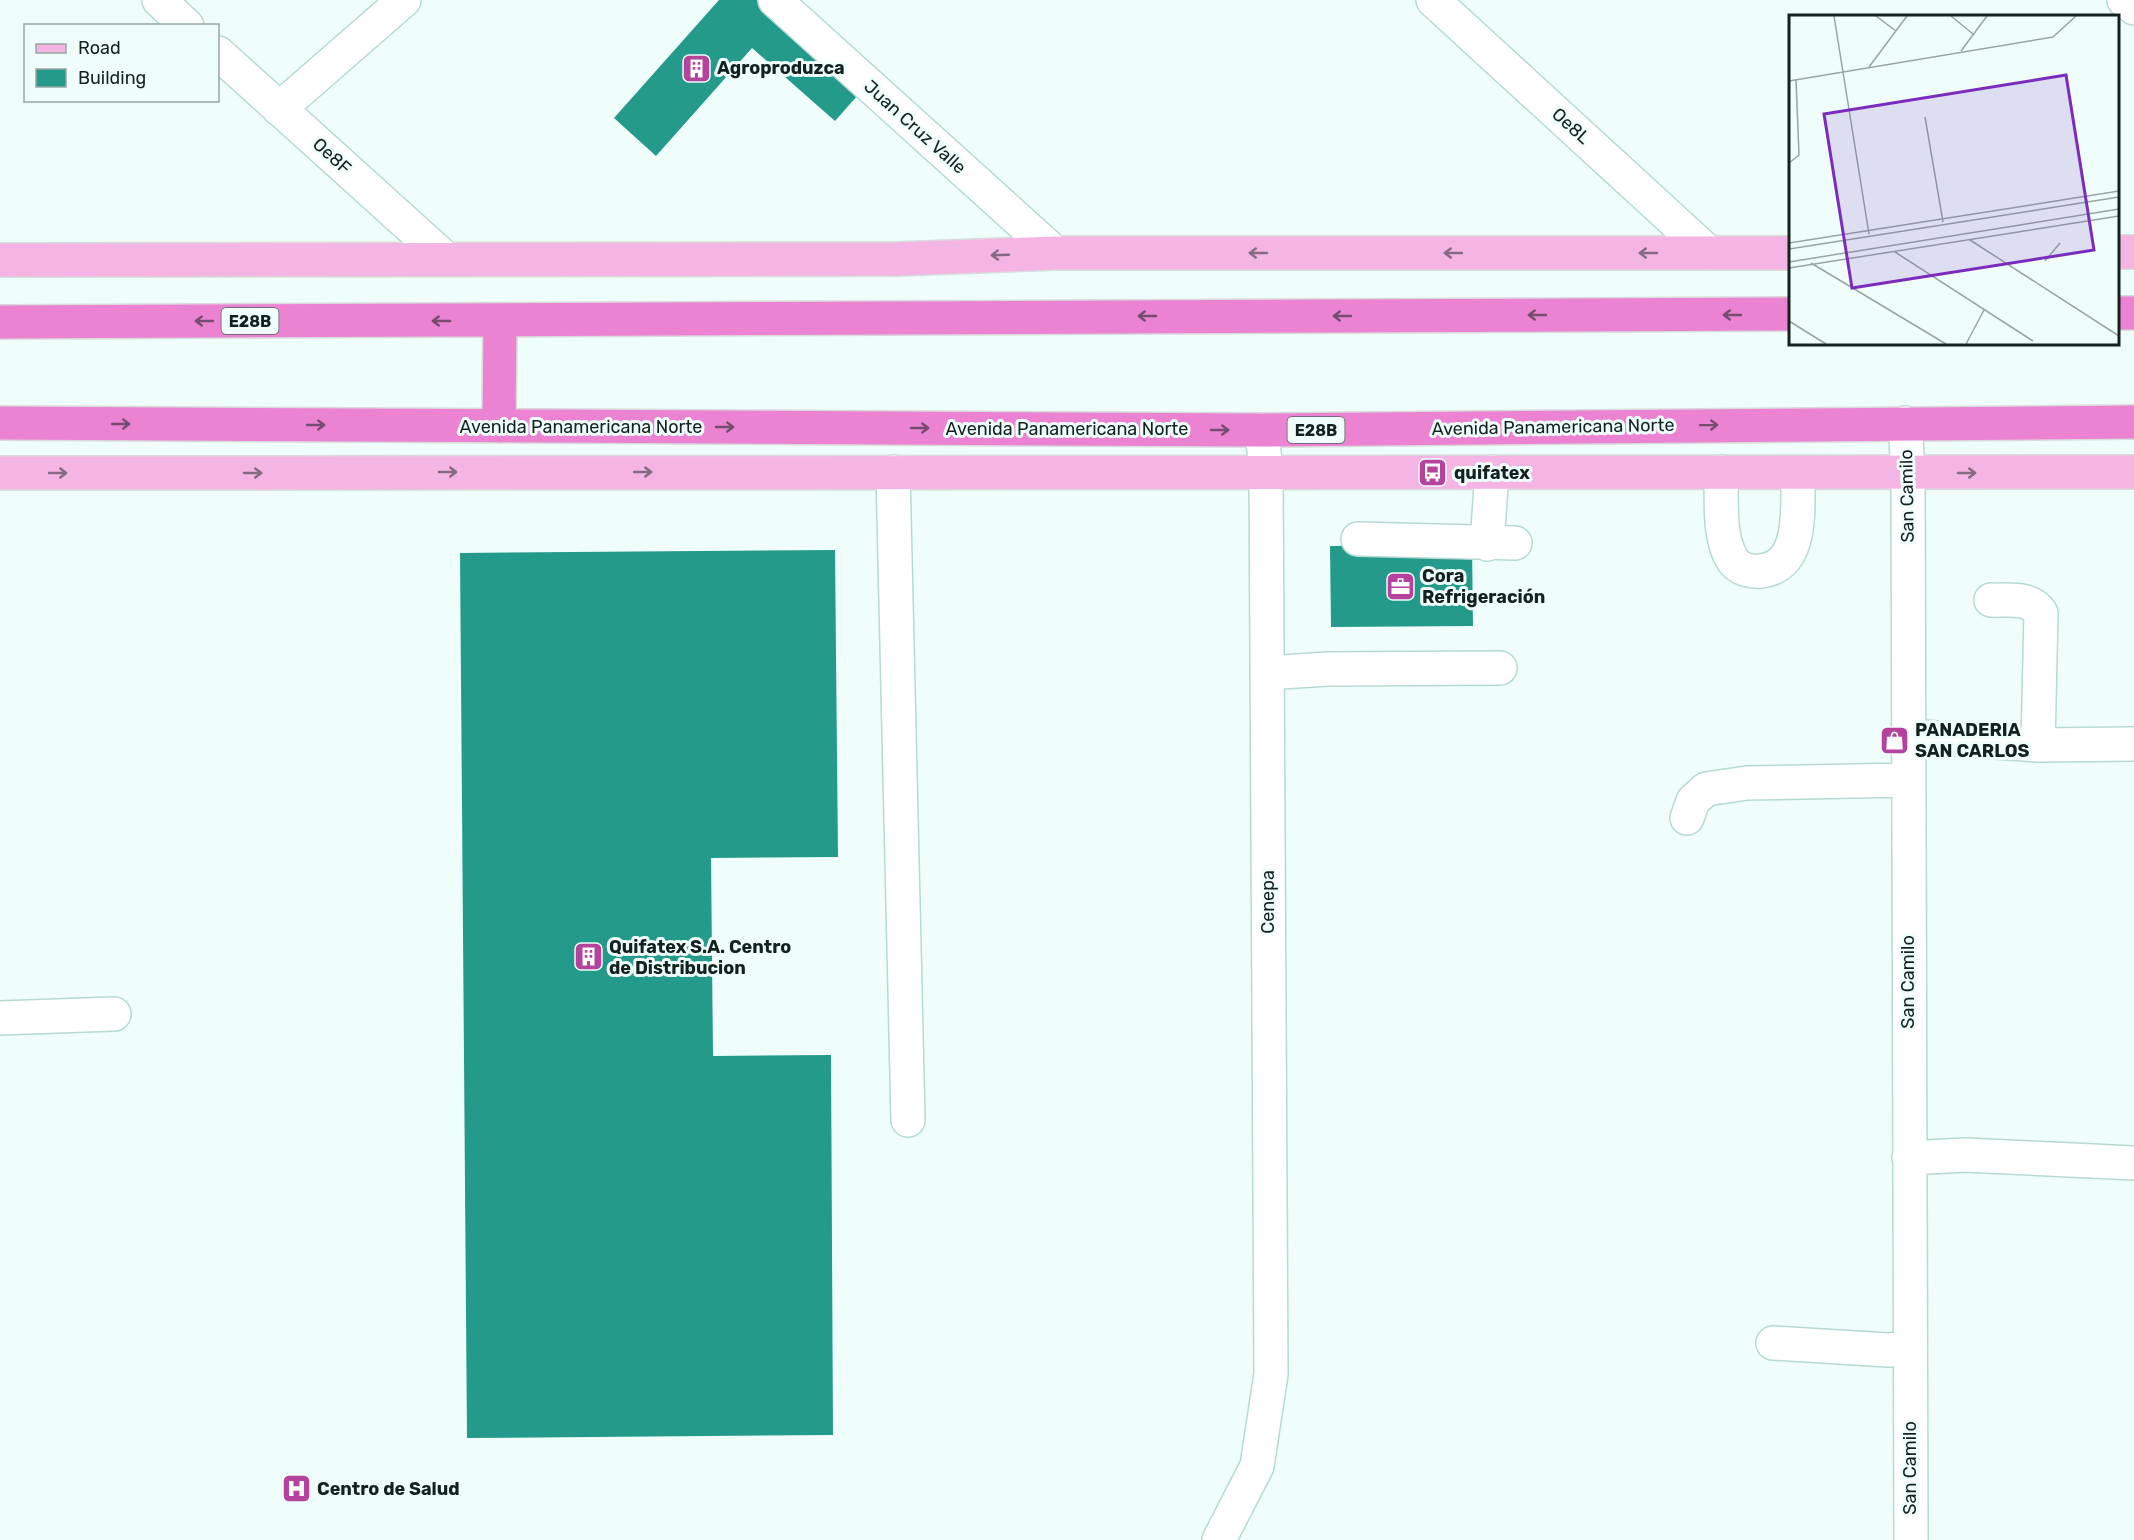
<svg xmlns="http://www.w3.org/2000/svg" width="2134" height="1540" font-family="Rubik,sans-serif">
<rect width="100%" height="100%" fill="#effefb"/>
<!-- building -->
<path fill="#249a8b" d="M719,0H766L865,87L835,121L752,48L656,156L614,118Z
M1472,545L1473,626L1331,627L1330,546Z
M835,550L838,857L711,858L713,1056L831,1055L833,1435L467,1438L460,553Z"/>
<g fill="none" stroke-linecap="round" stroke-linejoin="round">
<defs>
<path id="minor" d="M159,0L187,26
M775,0L1055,253
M1433,0L1709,253
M2124,0L2134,8
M218,53L446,259
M279,109L404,0
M1905,423L1908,473L1911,1540
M893,472L908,1120
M1721,472C1722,499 1718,536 1732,559C1738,569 1750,572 1761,571C1805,566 1797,505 1798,473
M1358,539L1515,543
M1487,544L1492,472
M1991,600C2008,601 2030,596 2041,613L2038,745
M1267,673L1328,669L1500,668
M1909,736L2038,745L2134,744
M1687,818L1693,801L1706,789L1747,783L1907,780
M0,1018L114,1014
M1909,1158L1966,1155L2134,1163
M1773,1343L1888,1350L1910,1348
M1219,1540L1257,1466L1271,1374L1266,473L1262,430"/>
<path id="major" d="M2118,252H2134
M0,260L896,259L1055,253H1790
M0,473L2134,472"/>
<path id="highway" d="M2118,313H2134
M0,322L1790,314
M0,423L1262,430L2134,422
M499,426L500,320"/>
</defs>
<!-- minor casing -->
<use href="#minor" stroke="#b6dad3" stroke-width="36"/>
<!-- major casing -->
<use href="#major" stroke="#d9dbdb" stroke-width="36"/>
<!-- highway casing -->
<use href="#highway" stroke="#d9dbdb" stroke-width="36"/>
<!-- minor -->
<use href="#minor" stroke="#fff" stroke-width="33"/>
<!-- major -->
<use href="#major" stroke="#f4b5e4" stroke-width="33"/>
<!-- highway -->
<use href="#highway" stroke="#ec83d2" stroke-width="33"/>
</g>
<!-- one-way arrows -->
<defs><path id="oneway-shaft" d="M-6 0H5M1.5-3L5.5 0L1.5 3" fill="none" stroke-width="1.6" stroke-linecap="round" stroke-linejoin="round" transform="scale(1.5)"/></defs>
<g stroke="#846b82">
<use href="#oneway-shaft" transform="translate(1258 253) rotate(180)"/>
<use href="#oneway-shaft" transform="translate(1453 253) rotate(180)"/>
<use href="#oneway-shaft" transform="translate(1648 253) rotate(180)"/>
<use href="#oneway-shaft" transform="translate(1000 255) rotate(178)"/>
<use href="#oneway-shaft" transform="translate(448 472)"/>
<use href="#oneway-shaft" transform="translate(643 472)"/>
<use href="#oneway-shaft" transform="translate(58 473)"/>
<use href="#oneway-shaft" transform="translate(253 473)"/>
<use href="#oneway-shaft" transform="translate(1967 473)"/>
</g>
<g stroke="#754d70">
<use href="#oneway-shaft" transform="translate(1537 315) rotate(180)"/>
<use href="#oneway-shaft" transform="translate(1732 315) rotate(180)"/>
<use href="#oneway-shaft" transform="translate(1147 316) rotate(-180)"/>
<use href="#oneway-shaft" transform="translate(1342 316) rotate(180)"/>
<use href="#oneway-shaft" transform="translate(204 321) rotate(180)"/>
<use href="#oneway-shaft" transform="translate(441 321) rotate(180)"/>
<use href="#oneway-shaft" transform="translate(121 424)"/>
<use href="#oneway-shaft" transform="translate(316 425)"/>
<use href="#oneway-shaft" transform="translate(1709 425) rotate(-1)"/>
<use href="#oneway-shaft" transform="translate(725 427)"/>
<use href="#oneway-shaft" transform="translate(920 428)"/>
<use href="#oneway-shaft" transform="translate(1220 430)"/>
</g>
<!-- icons -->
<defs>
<symbol id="building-square" viewBox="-11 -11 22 22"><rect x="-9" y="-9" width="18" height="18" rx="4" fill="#b5439d" stroke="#effefb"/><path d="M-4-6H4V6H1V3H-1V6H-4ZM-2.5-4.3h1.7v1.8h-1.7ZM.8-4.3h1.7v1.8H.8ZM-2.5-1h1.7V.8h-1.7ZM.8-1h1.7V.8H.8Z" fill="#fff"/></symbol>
<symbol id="bus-square" viewBox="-11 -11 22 22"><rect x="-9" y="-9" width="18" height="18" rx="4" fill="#b5439d" stroke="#effefb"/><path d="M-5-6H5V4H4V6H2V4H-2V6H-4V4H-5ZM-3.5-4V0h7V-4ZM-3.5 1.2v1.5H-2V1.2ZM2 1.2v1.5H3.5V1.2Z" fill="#fff"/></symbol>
<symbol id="office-square" viewBox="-11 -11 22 22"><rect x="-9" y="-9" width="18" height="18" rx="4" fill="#b5439d" stroke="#effefb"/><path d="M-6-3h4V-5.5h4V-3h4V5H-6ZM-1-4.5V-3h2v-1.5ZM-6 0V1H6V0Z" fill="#fff"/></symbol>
<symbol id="shop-square" viewBox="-11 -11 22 22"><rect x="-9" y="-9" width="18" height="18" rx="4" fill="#b5439d" stroke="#effefb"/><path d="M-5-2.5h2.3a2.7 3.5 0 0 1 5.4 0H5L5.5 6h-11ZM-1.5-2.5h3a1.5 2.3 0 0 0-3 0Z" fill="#fff"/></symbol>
<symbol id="hospital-square" viewBox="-11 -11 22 22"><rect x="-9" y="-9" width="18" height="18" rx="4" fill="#b5439d" stroke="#effefb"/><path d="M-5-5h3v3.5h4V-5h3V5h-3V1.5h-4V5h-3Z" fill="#fff"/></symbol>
</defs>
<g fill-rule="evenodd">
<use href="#building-square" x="680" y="52" width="33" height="33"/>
<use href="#bus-square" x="1416" y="456" width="33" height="33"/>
<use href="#office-square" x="1384" y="570" width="33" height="33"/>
<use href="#shop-square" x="1878" y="724" width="33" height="33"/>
<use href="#building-square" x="572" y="940" width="33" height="33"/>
<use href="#hospital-square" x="280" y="1472" width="33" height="33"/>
</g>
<g text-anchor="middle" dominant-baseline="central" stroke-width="6" stroke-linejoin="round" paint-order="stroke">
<!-- shield labels -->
<g fill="#effefb" stroke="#566361" stroke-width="1.5">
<rect x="221.5" y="308" width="57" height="26" rx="4.5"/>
<rect x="1287.5" y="417" width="57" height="26" rx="4.5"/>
</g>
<g font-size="16" font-weight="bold" fill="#14211f">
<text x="250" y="321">E28B</text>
<text x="1316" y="430">E28B</text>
</g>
<!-- poi labels -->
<g font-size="18" font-weight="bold" fill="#14211f" stroke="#effefb" text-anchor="start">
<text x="717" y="68">Agroproduzca</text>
<text x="1454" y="473">quifatex</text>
<text x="1422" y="576">Cora<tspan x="1422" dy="21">Refrigeración</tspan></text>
<text x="1915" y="730">PANADERIA<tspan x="1915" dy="21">SAN CARLOS</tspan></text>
<text x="609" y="947">Quifatex S.A. Centro<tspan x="609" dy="21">de Distribucion</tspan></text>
<text x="317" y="1489">Centro de Salud</text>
</g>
<!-- street labels -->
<g font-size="18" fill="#14211f" stroke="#effefb">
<text transform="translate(1571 126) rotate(42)">Oe8L</text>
<text transform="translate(915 127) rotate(42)">Juan Cruz Valle</text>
<text transform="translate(332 156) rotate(42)">Oe8F</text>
<text x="581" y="427">Avenida Panamericana Norte</text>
<text transform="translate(1553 427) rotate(-1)">Avenida Panamericana Norte</text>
<text x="1067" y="429">Avenida Panamericana Norte</text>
<text transform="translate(1907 496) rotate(-91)">San Camilo</text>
<text transform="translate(1268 902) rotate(-90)">Cenepa</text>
<text transform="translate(1908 982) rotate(-90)">San Camilo</text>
<text transform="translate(1910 1468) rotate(-90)">San Camilo</text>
</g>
</g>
<!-- overview -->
<g transform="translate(1789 15)">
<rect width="330" height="330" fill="#effefb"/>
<path fill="none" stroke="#97a6a3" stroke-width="1.5" d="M45,1L80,219M87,1L107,16M162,1L184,19M172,36L198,1M80,52L118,1M0,66L264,22L287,1M136,102L154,207M0,148L10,140L7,65M181,225L330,321M0,228L330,176M0,234L330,182M106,237L244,326M256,246L271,228M0,247L330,194M22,248L157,329M0,253L330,201M0,306L37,329M177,329L195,295"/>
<path fill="#7b2cbf" fill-opacity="0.15" stroke="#7b2cbf" stroke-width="3" d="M277,60L305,235L63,273L35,99Z"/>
<rect width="330" height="330" fill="none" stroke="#14211f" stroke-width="3"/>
</g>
<!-- legend -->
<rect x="24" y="24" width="195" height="78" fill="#effefb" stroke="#97a6a3" stroke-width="1.5"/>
<rect x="36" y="44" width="30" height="9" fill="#f4b5e4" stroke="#97a6a3" stroke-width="1.5"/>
<text x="78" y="54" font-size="18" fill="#14211f">Road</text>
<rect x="36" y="69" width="30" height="18" fill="#249a8b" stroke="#97a6a3" stroke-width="1.5"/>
<text x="78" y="84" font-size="18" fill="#14211f">Building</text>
</svg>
